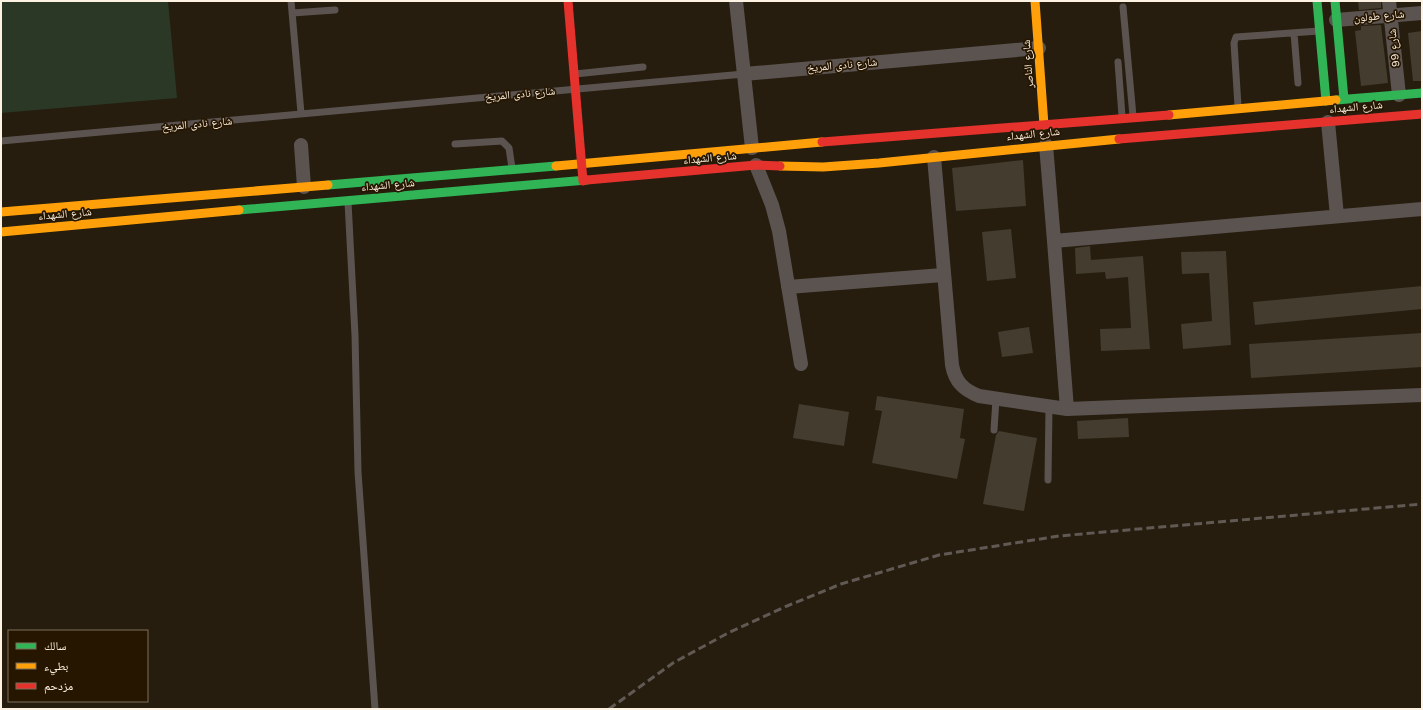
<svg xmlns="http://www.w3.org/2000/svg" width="1423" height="710" font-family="'Work Sans','Noto Naskh Arabic',sans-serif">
<rect width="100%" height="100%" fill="#261d0e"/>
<!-- green -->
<path fill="#2b3825" d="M1,1H168L177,98L1,113Z"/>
<!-- building -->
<path fill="#433c2f" d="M1358,1H1381V8L1359,10Z
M1381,25L1388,83L1361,86L1355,31L1361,30V26Z
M1422,31V81H1413L1408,33Z
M1023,160L1026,206L956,211L952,168Z
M1011,229L1016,278L987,281L982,232Z
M1090,246L1091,260L1143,256L1150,349L1101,351L1100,329L1131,328L1128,277L1106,279L1105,272L1076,274L1075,248Z
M1226,251L1231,345L1183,349L1181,324L1212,321L1209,273L1182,274L1181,252Z
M1422,286V309L1255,325L1253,302Z
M1029,327L1033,353L1002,357L998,332Z
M1422,333V367L1251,378L1249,344Z
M877,396L964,409L960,438L965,439L957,479L872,463L882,411L875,410Z
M799,404L849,412L844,446L793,438Z
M1128,418L1129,437L1078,439L1077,421Z
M999,431L1037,438L1024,511L983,504L996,435Z"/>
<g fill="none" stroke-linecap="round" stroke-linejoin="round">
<!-- lane -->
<path stroke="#5b5350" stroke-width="7" d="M291,1L301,113
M1123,7L1133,116
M292,13L335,10
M1294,33L1298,83
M1118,62L1122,116
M575,74L643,67
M1238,106L1234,43L1236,37L1319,31
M1,141L744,74
M455,144L502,141L509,148L512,168
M348,202L355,335L358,472L375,709
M994,430L996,399
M1048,480L1049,407"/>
<!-- street -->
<path stroke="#5b5350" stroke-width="14" d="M736,1L752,148
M1389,1L1399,95
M1336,20L1422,13
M744,74L1039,48
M1328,122L1337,216
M301,145L304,187
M1046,145L1054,241L1422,209
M934,157L952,365C955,382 964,390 979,396L1067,409L1422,395
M756,165L772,205L779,231L801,364
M1054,241L1067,409
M788,287L943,275"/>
<!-- fast -->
<path stroke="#30b455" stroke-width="9" d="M1317,1L1326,101
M1335,1L1344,99
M1336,100L1422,93
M328,185L556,166
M239,210L587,180"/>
<!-- slow -->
<path stroke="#ff9f0a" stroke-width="9" d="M1035,1L1044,125
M1169,115L1336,100
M556,166L822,142
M780,166L823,167L879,163L1119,139
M1,212L328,185
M1,232L239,210"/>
<!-- jam -->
<path stroke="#e5322d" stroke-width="9" d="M568,1L583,181
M1119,139L1422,114
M822,142L1169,115
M587,180L756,165L780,166"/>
<!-- rail -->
<path stroke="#615954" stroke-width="3" stroke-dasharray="8 4" stroke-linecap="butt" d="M609,709L673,663L728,633L787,606L841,584L939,555L1059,536L1422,504"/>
</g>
<g text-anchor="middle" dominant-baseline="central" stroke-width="3.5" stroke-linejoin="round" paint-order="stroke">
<!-- street labels -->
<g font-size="11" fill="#fef3e3" stroke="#261600">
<text transform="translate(1379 16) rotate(-5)">شارع طولون</text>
<text transform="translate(1394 48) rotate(-96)">شارع 99</text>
<text transform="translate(1028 64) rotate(-94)">شارع الناصر</text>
<text transform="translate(842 65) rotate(-5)">شارع نادى المريخ</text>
<text transform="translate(520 94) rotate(-5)">شارع نادى المريخ</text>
<text transform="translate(1356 107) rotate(-5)">شارع الشهداء</text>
<text transform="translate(197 124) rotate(-5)">شارع نادى المريخ</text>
<text transform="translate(1033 134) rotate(-6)">شارع الشهداء</text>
<text transform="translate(710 158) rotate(-5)">شارع الشهداء</text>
<text transform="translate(388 185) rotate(-5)">شارع الشهداء</text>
<text transform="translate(65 214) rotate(-5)">شارع الشهداء</text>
</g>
</g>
<!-- border -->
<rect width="1423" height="710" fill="none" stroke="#fef3e3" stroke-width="4"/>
<!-- legend -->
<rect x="8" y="630" width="140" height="72" fill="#261600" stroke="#7c6e5b"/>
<rect x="16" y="643" width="20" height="6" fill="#30b455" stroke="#7c6e5b"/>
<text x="44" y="650" font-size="12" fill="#fef3e3">سالك</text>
<rect x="16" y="663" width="20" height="6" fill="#ff9f0a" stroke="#7c6e5b"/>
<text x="44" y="670" font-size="12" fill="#fef3e3">بطيء</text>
<rect x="16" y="683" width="20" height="6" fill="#e5322d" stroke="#7c6e5b"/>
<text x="44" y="690" font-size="12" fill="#fef3e3">مزدحم</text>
</svg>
